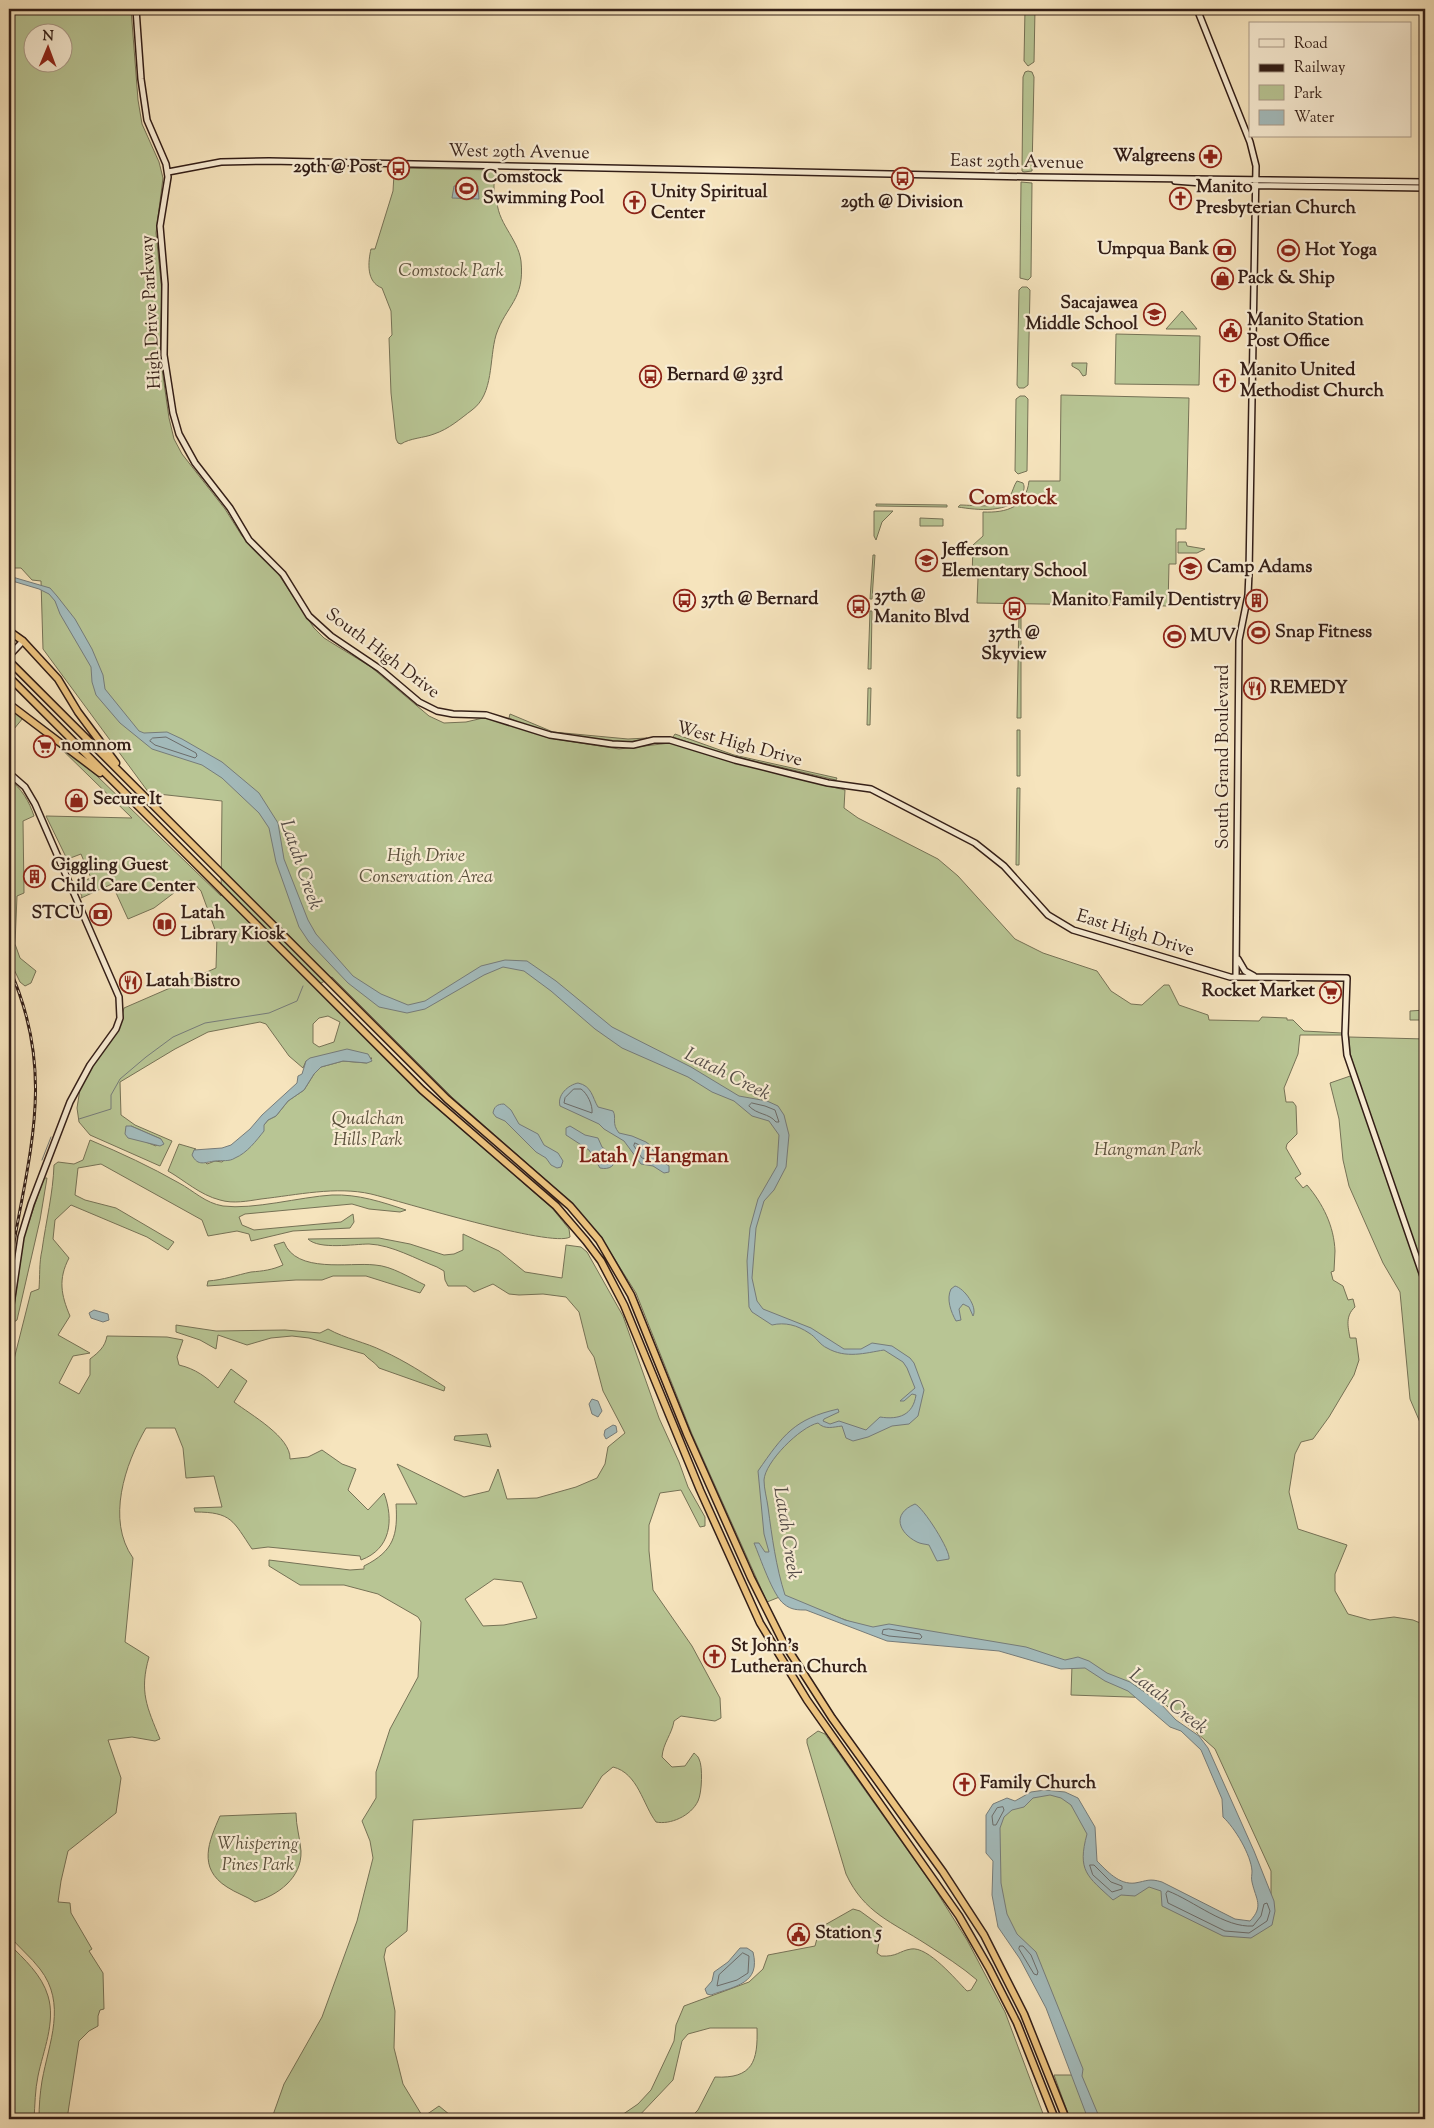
<svg xmlns="http://www.w3.org/2000/svg" width="1434" height="2128" font-family="'Sorts Mill Goudy',serif">
<rect width="100%" height="100%" fill="#f6e4bd"/>
<filter id="stains"><feTurbulence type="fractalNoise" baseFrequency=".004" numOctaves="4"/><feColorMatrix values="0 0 0 0 .2 0 0 0 0 .09 0 0 0 0 .02 0 0 0 .5 -.17"/></filter>
<radialGradient id="worn" r=".72"><stop offset=".6" stop-color="#630" stop-opacity="0"/><stop offset="1" stop-color="#630" stop-opacity=".3"/></radialGradient>
<!-- green -->
<path fill="#b8c594" stroke="#767256" fill-rule="evenodd" d="M9,9H131L138,100L142,124L159,162L163,178L156,233L162,292L160,355L169,418L174,439L182,454L225,509L242,536L277,572L314,628L324,638L371,667L429,716L444,723L466,722L483,718L495,720L549,738L619,749L670,743L763,770L845,790L844,808L858,818L938,859L958,876L1015,939L1043,953L1097,971L1111,991L1131,1004L1142,1005L1164,985H1169L1179,1005L1208,1015L1209,1020L1259,1021L1262,1017L1287,1018V1020H1293L1304,1031L1342,1033V1035H1300L1298,1054L1284,1088L1286,1102H1293L1296,1106L1297,1134L1287,1144L1286,1148L1301,1174L1295,1178L1303,1188L1307,1185C1323,1204 1334,1226 1335,1251C1335,1258 1334,1264 1334,1271L1331,1272L1333,1280L1343,1286L1348,1300L1353,1299L1355,1307C1345,1316 1348,1327 1350,1338H1356L1359,1360L1354,1375L1329,1417L1313,1439L1301,1442L1295,1454L1289,1492L1298,1529L1347,1545L1335,1574V1591L1348,1614L1370,1620L1394,1617L1413,1620L1425,1625V2119H1070L1054,2075H1077L1051,2005L1013,1938L998,1894L999,1813C1024,1799 1033,1790 1063,1795L1092,1831L1089,1851L1109,1886L1148,1883L1250,1930L1271,1895V1871L1215,1749L1158,1698L1071,1695L1072,1665L1026,1652L872,1630L782,1596L767,1602L692,1434L636,1293L602,1239L572,1203L453,1098L332,977L314,987L419,1092L552,1208L569,1229L570,1237C552,1248 400,1201 371,1194C336,1186 297,1195 261,1199C248,1201 233,1204 220,1200C200,1195 184,1180 168,1171L179,1144L196,1149L194,1150L207,1164L215,1161L222,1162L264,1125L268,1120L276,1116L288,1101L304,1090L314,1074L321,1067L343,1061L367,1063L372,1058L306,1061L303,1068L289,1056L266,1024L260,1022L208,1032L175,1049L120,1082L121,1115L135,1125L172,1141L160,1166L90,1135L79,1122L77,1108L80,1089L90,1070L117,1032L124,1008L216,968L217,935L201,891L191,880L154,908L128,919L112,884L81,898L82,896L75,884L91,878L81,854L65,860V855L46,816L132,818L47,735L96,775L221,896L222,801L149,793L43,649L41,581L32,580L21,568H9ZM32,32H62V62H32ZM328,1016L340,1022L334,1042L319,1047L313,1043V1024L319,1018ZM131,1126L161,1139L156,1146L146,1142Z
M1025,9H1035L1034,62L1028,66L1024,61Z
M1028,71L1032,72L1034,77L1032,171L1024,172L1022,171L1023,77L1025,72Z
M396,168L495,170L497,174L494,179V198H497C496,222 518,238 521,261C525,300 506,305 496,335C489,359 494,394 472,410C460,419 449,429 434,434C424,438 410,438 401,444L398,443L396,439L391,393L389,338L392,335L391,311L382,288C366,282 368,262 371,249H375L393,191L394,174L391,172L392,169Z
M1021,182L1032,183L1031,277L1028,280L1020,278Z
M1022,287H1027L1030,290L1028,385L1024,388H1019L1017,385L1019,290Z
M1182,311L1197,329H1166Z
M1116,334L1200,336L1199,385L1115,384Z
M1072,363H1087L1086,375L1083,376L1079,370L1072,366Z
M1061,395L1189,398L1186,529H1176V564H1169L1168,606L977,603L978,578L972,577L973,545L983,536V512C1007,513 1026,507 1029,481H1060Z
M1020,396H1025L1028,399L1027,471L1018,474L1015,471L1016,399Z
M1017,481L1023,483C1025,487 1024,490 1022,494C1010,514 977,510 958,507L960,505C976,505 999,510 1010,496C1013,491 1014,485 1017,481Z
M876,504L947,505V507L876,506Z
M874,511H893L882,522L876,540L874,536Z
M920,518L943,519V526H920Z
M1178,542H1186L1187,546L1205,549L1197,553H1178Z
M873,555H875L872,599H870Z
M870,611H872L871,669H868Z
M1019,614H1021V718H1017Z
M868,688H871L870,725H867Z
M9,709L23,718L9,735Z
M510,714L553,732L628,739L647,738C630,747 562,737 542,731C531,727 520,723 509,718Z
M1017,730H1020V776H1017Z
M675,734L734,755L837,778L836,780L720,753L673,737Z
M9,779C22,789 29,801 34,816L23,821L24,893L17,896L15,944L20,958L36,971L31,983L25,986L20,982L9,959Z
M1017,788H1020L1019,865H1016Z
M1425,1010V1020H1410V1011Z
M1349,1037L1425,1039V1434L1410,1399L1400,1292L1383,1263L1349,1186L1343,1160L1339,1119L1330,1083L1356,1074L1350,1053Z
M90,1140C121,1153 151,1167 179,1183C194,1191 205,1203 223,1206C253,1210 300,1197 332,1195C358,1194 382,1202 406,1210L400,1212L369,1209L352,1204L245,1214L239,1217L242,1225L254,1230L341,1222L353,1214L354,1222L350,1228L293,1231L251,1241L249,1234L237,1231L208,1236L202,1220L101,1164L78,1168L75,1195L85,1200L116,1208L174,1242L168,1250L147,1237L71,1205L55,1220L53,1239L69,1258C58,1279 61,1295 70,1316L58,1335L90,1353L73,1356L59,1383L79,1394L90,1375V1359C99,1352 105,1347 107,1336L167,1337L183,1340L177,1357L179,1365C196,1369 206,1377 218,1388L231,1369L247,1381L234,1402C251,1415 291,1437 290,1459L308,1457L322,1450L342,1464L356,1469L348,1490L368,1510L384,1493C394,1520 391,1549 361,1560L360,1556L268,1547L252,1549C233,1521 232,1512 195,1512L194,1508L222,1507L214,1476L186,1478L183,1448L175,1428H146C125,1464 106,1520 133,1558L125,1642L149,1657C139,1692 147,1707 160,1739L155,1741L132,1737L108,1740L121,1778L116,1813L68,1851L61,1881L58,1902L70,1903L71,1913L92,1949L89,1951L103,1973L104,2009L100,2010L98,2016V2026L89,2031L79,2041L67,2119H39C39,2106 40,2093 42,2081C49,2042 67,2004 40,1969C31,1957 18,1947 9,1935V1379L31,1292L39,1289C40,1276 39,1263 42,1250C46,1221 53,1194 54,1165L58,1162L74,1164L83,1160Z
M44,1178H47L40,1220L17,1320L14,1322L12,1320L24,1236Z
M463,1234L499,1251L525,1272L562,1278L566,1245L581,1247L587,1252L623,1316L659,1418L679,1462L688,1487L705,1517V1526L700,1527L681,1490L660,1493L649,1525V1551L653,1590L692,1646L720,1698L721,1718L715,1721L681,1716L674,1721C672,1734 663,1743 662,1757L672,1767L685,1766L694,1753C696,1755 698,1756 699,1759C703,1766 702,1793 698,1801C691,1816 670,1825 656,1822C643,1805 638,1773 613,1767L602,1776L582,1808L413,1820L407,1931L386,1948L384,1957L395,2011L394,2048L403,2084L423,2117L439,2106L455,2119H283L273,2115L284,2084L322,2017L357,1921L373,1858L370,1841L362,1821L376,1798V1772L390,1729L418,1677L421,1622L418,1617L378,1594L344,1585H300L269,1566V1560L350,1570L364,1569V1566C394,1551 398,1535 396,1504H417L397,1464L464,1497L489,1491L498,1469L507,1499L537,1498L576,1487L597,1478L605,1464L608,1447L625,1433L603,1391L594,1357L588,1348L579,1312L566,1297L543,1294L519,1295L509,1294L493,1284L474,1292L466,1286H448L445,1280L444,1271L437,1267C416,1259 392,1245 369,1244C354,1244 319,1250 308,1239L379,1238L410,1244L444,1255L454,1254L463,1250ZM494,1579L522,1582L537,1618L504,1625L483,1626L465,1599Z
M284,1242C296,1274 349,1262 375,1265C392,1266 410,1278 425,1285L420,1293L366,1276H333L322,1280H296L207,1286L208,1281C223,1280 237,1275 251,1272C263,1271 272,1270 283,1265L274,1245Z
M176,1325L216,1331L285,1330L320,1333L328,1329C346,1339 365,1342 383,1351C405,1361 425,1374 445,1387L444,1391L379,1368C375,1362 369,1360 364,1354L309,1338L292,1336L271,1338L247,1345L218,1335L216,1349L200,1340L176,1332Z
M487,1434L491,1447L454,1440L455,1436Z
M818,1731L825,1734L933,1886L967,1940L1005,2012L1045,2119H743C725,2110 708,2119 689,2119L698,2110L715,2077C753,2079 758,2061 757,2028H710L688,2034L682,2041L673,2080L636,2119H616L638,2104L651,2090L674,2041L676,2025L684,2006L749,1982L763,1969L768,1955L815,1946L819,1931L823,1926L853,1909L860,1911L882,1927L877,1953L881,1956C897,1957 899,1951 911,1949C928,1946 956,1980 967,1991L971,1990L977,1980C962,1967 943,1955 926,1944C892,1922 864,1913 846,1874L807,1743V1739Z
M296,1813C296,1826 300,1838 301,1851C302,1878 278,1895 255,1902C246,1896 236,1893 227,1887C197,1868 209,1841 220,1816Z
M9,1944C24,1959 42,1975 48,1996C56,2022 43,2051 38,2076C35,2090 35,2105 34,2119H9Z"/>
<!-- water -->
<path fill="#a3bbbc" stroke="#767c7a" d="M475,185L478,186L479,199L452,198L454,186H461V192H466V189H470L471,192L472,186Z
M9,576L50,588L57,596L75,619L92,649L103,675L105,689L139,731L144,733L167,732L182,739L222,762L259,793L278,823L284,859L308,920L316,934L353,976L381,994L408,1005L425,1001L481,966L505,960L527,961L556,981L612,1027L691,1067L739,1096L767,1101L778,1106L784,1115L789,1135L786,1167L774,1190L764,1201L756,1228L752,1278L757,1301L763,1309L811,1328L844,1349H861L872,1343L892,1346L910,1358L914,1363L924,1390L918,1416L909,1424L892,1426L868,1437L853,1441L846,1438L842,1426C833,1427 825,1430 818,1423C800,1427 765,1462 764,1480C764,1489 767,1499 768,1507C772,1537 776,1567 785,1595L845,1620L873,1627L889,1624L1026,1647L1065,1660L1078,1657L1089,1661L1107,1673L1130,1682L1159,1702L1176,1720L1199,1736L1208,1748L1254,1851L1274,1901L1275,1911L1272,1925L1251,1938L1223,1936L1162,1906L1161,1891L1149,1887L1135,1896L1121,1895L1113,1900C1087,1876 1077,1871 1087,1834L1071,1805L1061,1798L1050,1795L1033,1798L1024,1807L1012,1810L1004,1817L1000,1828L1001,1883L1007,1914L1017,1934L1036,1952L1083,2069L1082,2076L1100,2119H1088L1046,2008L1020,1959L998,1927L992,1895L993,1861L986,1853V1815L993,1804L1007,1798L1015,1801L1031,1792L1045,1790L1065,1792L1078,1798L1095,1827L1097,1861C1107,1871 1119,1885 1135,1883C1147,1881 1149,1878 1162,1882L1235,1919L1250,1921C1264,1906 1256,1900 1252,1882C1251,1878 1252,1875 1252,1871C1251,1855 1235,1828 1223,1817L1222,1799L1201,1750L1181,1731L1170,1727L1128,1691L1105,1681L1085,1668L1061,1669L999,1651L887,1641L806,1610C798,1610 791,1610 784,1604C773,1596 760,1557 754,1543H759L765,1552H769L764,1534L758,1471C783,1435 794,1419 838,1409L839,1412L824,1419L823,1421L830,1424L839,1421L866,1430L880,1417C899,1420 913,1415 916,1395L912,1394L904,1401H900L915,1388L907,1368L903,1362L884,1350C865,1353 846,1359 827,1348C820,1345 816,1337 809,1333C797,1325 785,1322 772,1325L752,1312L749,1307L747,1261L750,1228L758,1199L777,1166L779,1135L769,1121L752,1116L734,1101L712,1092L688,1077L622,1048L595,1029L551,991L524,971L503,967L484,975L425,1009L407,1013L379,1007L348,983L309,942L299,927L276,862L269,828L259,813L222,778L202,765L152,749L120,723L96,695L92,682L91,667L60,614L55,601L49,594L39,589L9,580Z
M347,1049L368,1054L372,1061L367,1063L343,1061L321,1067L314,1074L304,1090L288,1101L276,1116L268,1120L264,1125V1131C256,1141 247,1153 235,1158C229,1162 222,1160 215,1161C205,1162 198,1167 192,1155L194,1150L222,1148L231,1145L250,1129L262,1115L297,1083L298,1076L302,1074L306,1061L310,1058Z
M578,1083C592,1086 592,1097 598,1107L613,1111C617,1118 611,1123 619,1133L632,1136L646,1142L650,1145L657,1158L669,1166V1172L664,1173L653,1166L641,1164L624,1141L604,1129L599,1124L560,1106C557,1095 568,1085 578,1083Z
M504,1104L511,1110L519,1124L538,1134L544,1145L558,1153L563,1161L561,1167L557,1168L551,1165L546,1158L536,1152L505,1121L496,1117L493,1113C494,1107 497,1104 504,1104Z
M126,1126H131L161,1139L164,1144L160,1146L128,1138L125,1134Z
M570,1126L585,1135L598,1138L602,1147L614,1156C617,1166 609,1170 600,1168L589,1150L566,1135V1128Z
M955,1286C964,1288 978,1307 973,1316L969,1307L963,1304L959,1309L961,1320L956,1321C951,1312 946,1299 951,1289Z
M94,1310L108,1314L109,1320L103,1322L91,1318L89,1313Z
M592,1399L598,1401L602,1411L598,1417L592,1414L589,1404Z
M613,1425L616,1426L617,1432L606,1439L604,1435L605,1430Z
M915,1504C923,1507 951,1551 949,1559L937,1561L929,1545C925,1544 921,1544 917,1542C899,1533 891,1514 915,1504Z
M740,1948H747L753,1952C761,1984 735,1986 711,1995L707,1994L705,1989L712,1981L714,1972L728,1962Z"/>
<g fill="none" stroke-linecap="round" stroke-linejoin="round">
<!-- shore -->
<path stroke="#6b6c6a" stroke-width="1" d="M153,738L166,737L196,753L197,756L195,758L155,745L150,741Z
M574,1089H581C587,1093 593,1105 592,1113L564,1103L565,1098Z
M752,1103L765,1106L775,1110L779,1122H776C769,1113 757,1115 749,1106Z
M635,1143L646,1148L650,1160L642,1158L634,1146Z
M889,1629L920,1634L922,1637L920,1639L889,1636L882,1634L883,1630Z
M1003,1807L1004,1810L996,1825H993L992,1816L997,1808Z
M1090,1865H1094L1111,1882L1122,1886V1889L1112,1892L1093,1875Z
M1168,1891C1194,1901 1225,1928 1253,1926L1261,1916L1264,1904L1267,1903L1270,1911L1267,1921L1249,1933L1225,1931L1168,1903L1166,1894Z
M1020,1946H1023L1031,1955L1038,1972L1037,1975L1034,1974L1019,1949Z
M743,1953L749,1956L748,1973L737,1980L717,1986L719,1975Z"/>
<!-- stream -->
<path stroke="#767c7a" stroke-width="1" d="M79,1119L111,1109V1095L120,1079L146,1057L173,1037L205,1023L269,1013L297,1001L303,986
M42,1160L51,1137
M9,1174L14,1166"/>
<defs>
<path id="secondary" d="M136,9L141,79L147,120L166,164L168,177L160,226L165,284L164,355L173,413L179,434L195,463L230,508L249,540L283,574L309,616L331,636L380,669L419,702L437,711L453,714L486,715L550,735L612,744L633,745L654,740H670L735,760L791,774L828,783L871,789L975,843L1004,866L1048,915L1073,930L1230,977L1347,978L1345,1034L1347,1055L1425,1282
M1197,9L1250,142L1256,166L1249,573L1248,595L1239,640L1236,977
M168,172L221,162L269,161L1034,177L1425,182
M1175,181L1228,185L1425,188
M9,656L23,641
M9,773L25,787L35,804L119,997L120,1018L116,1029L90,1065L70,1102L31,1204L21,1237L9,1318
M1238,959L1245,971L1254,976"/>
<path id="trunk" d="M9,631L23,641L58,679L78,712L116,763
M9,661L447,1099L570,1206L599,1240L631,1295L687,1434L751,1578L782,1640L832,1718L943,1872L984,1935L1024,2014L1066,2119
M9,677L422,1090L556,1206L586,1241L601,1261L624,1305L700,1490L760,1623L807,1700L959,1916L989,1968L1017,2023L1055,2119
M9,704L100,773"/>
</defs>
<!-- secondary casing -->
<use href="#secondary" stroke="#331e17" stroke-width="8"/>
<!-- trunk casing -->
<use href="#trunk" stroke="#331e17" stroke-width="9"/>
<!-- secondary -->
<use href="#secondary" stroke="#f9edd4" stroke-width="5"/>
<!-- trunk -->
<use href="#trunk" stroke="#ebc27e" stroke-width="6"/>
<defs>
<path id="rail" d="M9,968C59,1077 26,1161 9,1272"/>
</defs>
<!-- rail casing -->
<use href="#rail" stroke="#331e17" stroke-width="3"/>
<!-- rail -->
<use href="#rail" stroke="#f9edd4" stroke-width="1" stroke-dasharray="4" stroke-linecap="butt"/>
</g>
<!-- icons -->
<defs>
<symbol id="pharmacy-ring" viewBox="-11 -11 22 22"><circle r="9.5" fill="#f9edd4" stroke="#8f2418" stroke-width="1.5"/><path d="M-2-6h4v4h4v4h-4v4h-4v-4h-4v-4h4Z" fill="#8f2418"/></symbol>
<symbol id="bus-ring" viewBox="-11 -11 22 22"><circle r="9.5" fill="#f9edd4" stroke="#8f2418" stroke-width="1.5"/><path d="M-5-6H5V4H4V6H2V4H-2V6H-4V4H-5ZM-3.5-4V0h7V-4ZM-3.5 1.2v1.5H-2V1.2ZM2 1.2v1.5H3.5V1.2Z" fill="#8f2418"/></symbol>
<symbol id="stadium-ring" viewBox="-11 -11 22 22"><circle r="9.5" fill="#f9edd4" stroke="#8f2418" stroke-width="1.5"/><path d="M0-5a6.5 5 0 1 0 0 10a6.5 5 0 1 0 0-10ZM-3.5-1.8h7v3.6h-7Z" fill="#8f2418"/></symbol>
<symbol id="church-ring" viewBox="-11 -11 22 22"><circle r="9.5" fill="#f9edd4" stroke="#8f2418" stroke-width="1.5"/><path d="M-1.2-6h2.4v3.5h3.3v2.4h-3.3V6h-2.4V-.1h-3.3v-2.4h3.3Z" fill="#8f2418"/></symbol>
<symbol id="bank-ring" viewBox="-11 -11 22 22"><circle r="9.5" fill="#f9edd4" stroke="#8f2418" stroke-width="1.5"/><path d="M-6-4H6V4H-6ZM0-2.3a2.3 2.3 0 1 0 0 4.6a2.3 2.3 0 1 0 0-4.6Z" fill="#8f2418"/></symbol>
<symbol id="shop-ring" viewBox="-11 -11 22 22"><circle r="9.5" fill="#f9edd4" stroke="#8f2418" stroke-width="1.5"/><path d="M-5-2.5h2.3a2.7 3.5 0 0 1 5.4 0H5L5.5 6h-11ZM-1.5-2.5h3a1.5 2.3 0 0 0-3 0Z" fill="#8f2418"/></symbol>
<symbol id="school-ring" viewBox="-11 -11 22 22"><circle r="9.5" fill="#f9edd4" stroke="#8f2418" stroke-width="1.5"/><path d="M0-5L7-2L0 1L-7-2ZM-4 1L0 2.5L4 1V4Q0 6-4 4Z" fill="#8f2418"/></symbol>
<symbol id="civic-ring" viewBox="-11 -11 22 22"><circle r="9.5" fill="#f9edd4" stroke="#8f2418" stroke-width="1.5"/><path d="M-.6-6.5H3V-4.5H.6V-3L4-1V1h2V6H-6V1h2V-1L-.6-3ZM-1.2 2.5V6h2.4V2.5Z" fill="#8f2418"/></symbol>
<symbol id="building-ring" viewBox="-11 -11 22 22"><circle r="9.5" fill="#f9edd4" stroke="#8f2418" stroke-width="1.5"/><path d="M-4-6H4V6H1V3H-1V6H-4ZM-2.5-4.3h1.7v1.8h-1.7ZM.8-4.3h1.7v1.8H.8ZM-2.5-1h1.7V.8h-1.7ZM.8-1h1.7V.8H.8Z" fill="#8f2418"/></symbol>
<symbol id="restaurant-ring" viewBox="-11 -11 22 22"><circle r="9.5" fill="#f9edd4" stroke="#8f2418" stroke-width="1.5"/><path d="M-5-6h1v4h1v-4h1v4h1v-4h1v5L-1.5 .5V6h-2V.5L-5-1ZM5-6V6H3V1.5H1.5Q1.5-4 5-6Z" fill="#8f2418"/></symbol>
<symbol id="supermarket-ring" viewBox="-11 -11 22 22"><circle r="9.5" fill="#f9edd4" stroke="#8f2418" stroke-width="1.5"/><path d="M-6-5.5h2.5l.6 2H6L4.5 2H-2.5L-4.4-4H-6ZM-1.5 3.2a1.3 1.3 0 1 0 .1 0ZM3 3.2a1.3 1.3 0 1 0 .1 0Z" fill="#8f2418"/></symbol>
<symbol id="library-ring" viewBox="-11 -11 22 22"><circle r="9.5" fill="#f9edd4" stroke="#8f2418" stroke-width="1.5"/><path d="M-6-4Q-3-5.5-.7-3.5V5Q-3 3-6 4ZM6-4Q3-5.5 .7-3.5V5Q3 3 6 4Z" fill="#8f2418"/></symbol>
</defs>
<g fill-rule="evenodd">
<use href="#pharmacy-ring" x="1198" y="144" width="25" height="25"/>
<use href="#bus-ring" x="386" y="156" width="25" height="25"/>
<use href="#bus-ring" x="890" y="166" width="25" height="25"/>
<use href="#stadium-ring" x="454" y="176" width="25" height="25"/>
<use href="#church-ring" x="1168" y="186" width="25" height="25"/>
<use href="#church-ring" x="622" y="190" width="25" height="25"/>
<use href="#bank-ring" x="1212" y="238" width="25" height="25"/>
<use href="#stadium-ring" x="1276" y="238" width="25" height="25"/>
<use href="#shop-ring" x="1210" y="266" width="25" height="25"/>
<use href="#school-ring" x="1142" y="302" width="25" height="25"/>
<use href="#civic-ring" x="1218" y="318" width="25" height="25"/>
<use href="#bus-ring" x="638" y="364" width="25" height="25"/>
<use href="#church-ring" x="1212" y="368" width="25" height="25"/>
<use href="#school-ring" x="914" y="548" width="25" height="25"/>
<use href="#school-ring" x="1178" y="556" width="25" height="25"/>
<use href="#bus-ring" x="672" y="588" width="25" height="25"/>
<use href="#building-ring" x="1244" y="588" width="25" height="25"/>
<use href="#bus-ring" x="846" y="594" width="25" height="25"/>
<use href="#bus-ring" x="1002" y="596" width="25" height="25"/>
<use href="#stadium-ring" x="1246" y="620" width="25" height="25"/>
<use href="#stadium-ring" x="1162" y="624" width="25" height="25"/>
<use href="#restaurant-ring" x="1242" y="676" width="25" height="25"/>
<use href="#supermarket-ring" x="32" y="734" width="25" height="25"/>
<use href="#shop-ring" x="64" y="788" width="25" height="25"/>
<use href="#building-ring" x="22" y="864" width="25" height="25"/>
<use href="#bank-ring" x="88" y="902" width="25" height="25"/>
<use href="#library-ring" x="152" y="912" width="25" height="25"/>
<use href="#restaurant-ring" x="118" y="970" width="25" height="25"/>
<use href="#supermarket-ring" x="1318" y="980" width="25" height="25"/>
<use href="#church-ring" x="702" y="1644" width="25" height="25"/>
<use href="#church-ring" x="952" y="1772" width="25" height="25"/>
<use href="#civic-ring" x="786" y="1922" width="25" height="25"/>
</g>
<g text-anchor="middle" dominant-baseline="central" stroke-width="4.5" stroke-linejoin="round" paint-order="stroke">
<!-- street labels -->
<g font-size="18" fill="#331e17" stroke="#f9edd4">
<text transform="translate(519 153) rotate(1)">West 29th Avenue</text>
<text transform="translate(1017 163) rotate(1)">East 29th Avenue</text>
<text transform="translate(152 312) rotate(-93)">High Drive Parkway</text>
<text transform="translate(382 654) rotate(37)">South High Drive</text>
<text transform="translate(739 745) rotate(15)">West High Drive</text>
<text transform="translate(1224 757) rotate(-90)">South Grand Boulevard</text>
<text transform="translate(1135 934) rotate(17)">East High Drive</text>
</g>
<!-- poi labels -->
<g font-size="18" font-weight="bold" fill="#331e17" stroke="#f9edd4" text-anchor="start">
<text x="1195" y="157" text-anchor="end">Walgreens</text>
<text x="382" y="168" text-anchor="end">29th @ Post</text>
<text x="483" y="178">Comstock<tspan x="483" dy="21">Swimming Pool</tspan></text>
<text x="1196" y="188">Manito<tspan x="1196" dy="21">Presbyterian Church</tspan></text>
<text x="651" y="193">Unity Spiritual<tspan x="651" dy="21">Center</tspan></text>
<text x="902" y="203" text-anchor="middle">29th @ Division</text>
<text x="1209" y="250" text-anchor="end">Umpqua Bank</text>
<text x="1305" y="251">Hot Yoga</text>
<text x="1238" y="279">Pack &amp; Ship</text>
<text x="1138" y="304" text-anchor="end">Sacajawea<tspan x="1138" dy="21">Middle School</tspan></text>
<text x="1247" y="321">Manito Station<tspan x="1247" dy="21">Post Office</tspan></text>
<text x="1240" y="371">Manito United<tspan x="1240" dy="21">Methodist Church</tspan></text>
<text x="667" y="376">Bernard @ 33rd</text>
<text x="942" y="551">Jefferson<tspan x="942" dy="21">Elementary School</tspan></text>
<text x="1207" y="568">Camp Adams</text>
<text x="874" y="597">37th @<tspan x="874" dy="21">Manito Blvd</tspan></text>
<text x="701" y="600">37th @ Bernard</text>
<text x="1241" y="601" text-anchor="end">Manito Family Dentistry</text>
<text x="1275" y="633">Snap Fitness</text>
<text x="1014" y="634" text-anchor="middle">37th @<tspan x="1014" dy="21">Skyview</tspan></text>
<text x="1190" y="637">MUV</text>
<text x="1270" y="689">REMEDY</text>
<text x="61" y="746">nomnom</text>
<text x="93" y="800">Secure It</text>
<text x="51" y="866">Giggling Guest<tspan x="51" dy="21">Child Care Center</tspan></text>
<text x="84" y="914" text-anchor="end">STCU</text>
<text x="181" y="914">Latah<tspan x="181" dy="21">Library Kiosk</tspan></text>
<text x="146" y="982">Latah Bistro</text>
<text x="1315" y="992" text-anchor="end">Rocket Market</text>
<text x="731" y="1647">St John's<tspan x="731" dy="21">Lutheran Church</tspan></text>
<text x="980" y="1784">Family Church</text>
<text x="815" y="1934">Station 5</text>
</g>
<!-- park labels -->
<g font-size="18" font-style="italic" fill="#5b503c" stroke="#f9edd4">
<text x="451" y="272">Comstock Park</text>
<text x="426" y="857">High Drive<tspan x="426" dy="21">Conservation Area</tspan></text>
<text x="368" y="1120">Qualchan<tspan x="368" dy="21">Hills Park</tspan></text>
<text x="1148" y="1151">Hangman Park</text>
<text x="258" y="1845">Whispering<tspan x="258" dy="21">Pines Park</tspan></text>
</g>
<!-- water labels -->
<g font-size="19" font-style="italic" fill="#554d49" stroke="#f9edd4">
<text transform="translate(300 865) rotate(71)">Latah Creek</text>
<text transform="translate(727 1075) rotate(27)">Latah Creek</text>
<text transform="translate(786 1533) rotate(81)">Latah Creek</text>
<text transform="translate(1168 1702) rotate(38)">Latah Creek</text>
</g>
<!-- quarter labels -->
<g font-size="20" font-weight="bold" fill="#7a1f14" stroke="#f9edd4">
<text x="1013" y="499">Comstock</text>
<text x="654" y="1157">Latah / Hangman</text>
</g>
</g>
<!-- margin -->
<rect width="1434" height="2128" fill="none" stroke="#f6e4bd" stroke-width="30"/>
<rect x="10" y="10" width="1414" height="2108" fill="none" stroke="#331e17" stroke-width="2.5"/>
<rect x="15" y="15" width="1404" height="2098" fill="none" stroke="#331e17"/>
<!-- legend -->
<rect x="1249" y="22" width="162" height="115" fill="#f9edd4" stroke="#aa9a88"/>
<rect x="1259" y="39" width="25" height="8" fill="#f9edd4" stroke="#aa9a88"/>
<text x="1294" y="48" font-size="15" fill="#331e17">Road</text>
<rect x="1259" y="64" width="25" height="8" fill="#331e17" stroke="#aa9a88"/>
<text x="1294" y="72" font-size="15" fill="#331e17">Railway</text>
<rect x="1259" y="85" width="25" height="15" fill="#b8c594" stroke="#aa9a88"/>
<text x="1294" y="98" font-size="15" fill="#331e17">Park</text>
<rect x="1259" y="110" width="25" height="15" fill="#a3bbbc" stroke="#aa9a88"/>
<text x="1294" y="122" font-size="15" fill="#331e17">Water</text>
<!-- north arrow -->
<g transform="translate(48 48) rotate(1)"><circle r="24" fill="#f9edd4" stroke="#aa9a88"/>
<path d="M0-4L9 19L0 12L-9 19Z" fill="#8f2418"/>
<text y="-8" font-size="14" font-weight="bold" text-anchor="middle" fill="#331e17">N</text>
</g>
<rect width="100%" height="100%" filter="url(#stains)"/>
<rect width="100%" height="100%" fill="url(#worn)"/>
</svg>
